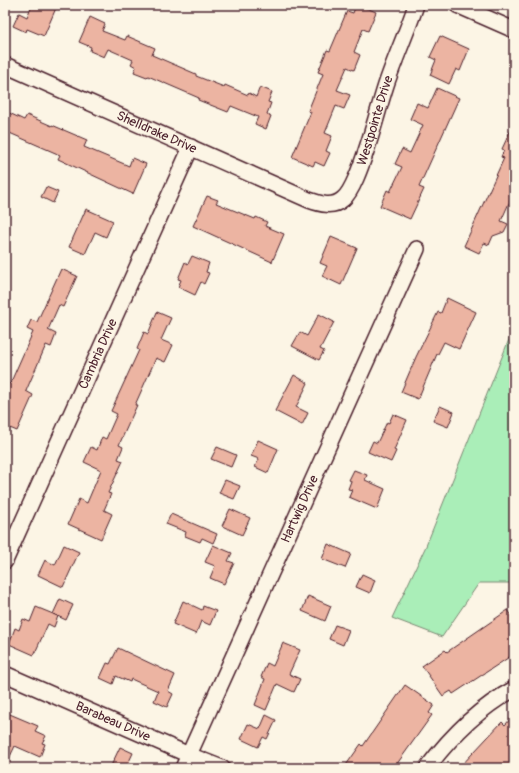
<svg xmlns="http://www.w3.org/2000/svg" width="519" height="773" font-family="Pangolin,sans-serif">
<rect width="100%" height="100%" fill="#fcf5e5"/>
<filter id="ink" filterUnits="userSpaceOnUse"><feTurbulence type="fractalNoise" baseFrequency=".025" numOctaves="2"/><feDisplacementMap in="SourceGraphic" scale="8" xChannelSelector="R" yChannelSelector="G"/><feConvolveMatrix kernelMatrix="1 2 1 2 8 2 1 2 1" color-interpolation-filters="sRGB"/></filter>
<g filter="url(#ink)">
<!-- green -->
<path fill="#aaeeb8" stroke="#7a8672" d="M514,327V583H479L442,637L392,618L426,546Z"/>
<!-- building -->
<path fill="#ecb4a2" stroke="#4a1f2b" d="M32,5H48L56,8L44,36L27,29L26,32L13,26L19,13L27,17Z
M356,5H359L376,12L368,31L363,29L354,52L360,55L354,70L347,67L337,90L350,95L344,109L336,106L325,133L332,136L326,151L330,153L324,166L315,162L313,166L292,157L311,112L308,111L323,74L318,72L327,50L330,51L347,11L353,13Z
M90,17L105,24L102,31L125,40L127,36L155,48L152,55L196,74V76L224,87L225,85L248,95L249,93L256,97L260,87L272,92L268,102L271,103L267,114L271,116L266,129L255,124L258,117L231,106L228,112L198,100L199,98L148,76L147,77L134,72L136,67L131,64L133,60L108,49L104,57L90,51L91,47L79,42Z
M440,36L469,49L460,71L456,69L449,84L430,75L436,60L430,57Z
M437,88L459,98L419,187L424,189L410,219L380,206L387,190L390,192L402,167L395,164L402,149L410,153L423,125L410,119L417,103L428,108Z
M5,111L24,120L27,115L52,126V125L87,140L84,147L129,166L132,158L146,164L133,194L58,159L60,155L5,131Z
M514,123V192L501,221L508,224L504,232L493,236L489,245L484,243L479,253L464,246L504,158L501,157L504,150L502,149Z
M46,187L58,192L53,203L41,197Z
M207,196L218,200L216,203L255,219L256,217L267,222L265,226L284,234L272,262L193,226Z
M86,209L113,221L106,237L95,232L85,254L69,247Z
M331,237L357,248L341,285L322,276L327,266L320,263Z
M192,256L209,263L206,272L209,273L204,284L201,282L195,295L178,287L181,280L178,279L185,262L188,264Z
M61,269L77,276L63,307L59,305L48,330L56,334L51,347L46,345L26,391L33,395L17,431L5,426V382L10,384L33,332L27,329L31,320L37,322Z
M447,298L476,312L459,349L444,342L438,354H437L418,399L401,392L416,357L438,312L441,313Z
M157,312L171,318L161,340L173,345L165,362L156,358L135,405H137L119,445L123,447L118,459L123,461L108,493L111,494L104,510L112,514L101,539L68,524L79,499L87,503L101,470L84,462L91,447L97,450L102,437L106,439L117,414L111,411L139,350L137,349L144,332L148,334Z
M319,314L334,322L320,349L324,351L319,360L292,346L300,332L307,336Z
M294,375L308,383L296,407L308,413L302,425L275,411Z
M440,406L454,412L448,427L433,421Z
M393,414L407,420L394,450L396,451L391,462L368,452L373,441L377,443L387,422L389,423Z
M258,440L278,449L268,473L255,467L259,459L251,456Z
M217,447L236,455L231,467L211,459Z
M354,470L367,475L365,480L385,489L377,509L349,497L352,490L348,489L351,481L349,480Z
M225,480L240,486L234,499L219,493Z
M230,509L250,518L242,535L222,526Z
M171,514L217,534L213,543L202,538L200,542L185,536L186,532L166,524Z
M328,544L351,554L345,568L322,559Z
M64,545L79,552L63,587L38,575L45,560L55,565Z
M213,545L232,553L228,561L234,563L224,584L210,578L215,566L205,562Z
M362,574L375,580L370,593L356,587Z
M308,596L331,606L325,621L302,611Z
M60,599L73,605L66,620L53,614Z
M183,601L202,610L203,606L216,611L210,625L201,621L196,634L173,624Z
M36,607L58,616L54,627L48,624L34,655L9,644L15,628L19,630L23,619L30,622Z
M508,610L514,619V654L453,694L451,691L443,696L422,666L445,650L447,652Z
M335,625L349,630L343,645L329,639Z
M283,643L300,650L289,674L300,679L294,692L277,684L266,710L255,705L265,679L261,677L267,663L273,666Z
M118,648L175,675L168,691L173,694L167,707L154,701L158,691L131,679L130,682L116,676L113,684L100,678L107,663L110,664Z
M405,685L434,705L429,713L432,715L394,768H344L361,744L363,746Z
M5,712L38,726L35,731L46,736L42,743L45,744L40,757L15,746L5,767Z
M266,715L276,720L267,739L263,737L258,747L241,739L248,724L260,729Z
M514,715V768H459L502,722L505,725Z
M120,747L133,753L126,768H110Z"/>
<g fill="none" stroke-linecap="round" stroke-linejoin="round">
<defs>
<g id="minor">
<path d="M457,5L514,30"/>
<path id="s1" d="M5,65L309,200C320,204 333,208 343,199C349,194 353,185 356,178C369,148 376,116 386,85C395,58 407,32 416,5"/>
<path id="s2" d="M5,561L191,147"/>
<path id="s3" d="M5,674L189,755L222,768"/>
<path id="s4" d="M183,768L417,249"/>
<path d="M427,768C451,736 479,708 514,689"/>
</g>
</defs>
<!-- minor casing -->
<use href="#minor" stroke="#4a1f2b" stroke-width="18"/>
<!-- minor -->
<use href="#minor" stroke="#fcf5e5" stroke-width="15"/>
</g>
</g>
<g text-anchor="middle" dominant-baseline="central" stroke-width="3" stroke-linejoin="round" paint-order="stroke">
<!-- street labels -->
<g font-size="13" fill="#4a1f2b" stroke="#fcf5e5">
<text stroke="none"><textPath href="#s1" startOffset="454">Westpointe Drive</textPath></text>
<text stroke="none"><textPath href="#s1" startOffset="166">Shelldrake Drive</textPath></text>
<text stroke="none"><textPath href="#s2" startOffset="227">Cambria Drive</textPath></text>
<text stroke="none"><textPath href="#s4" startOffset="284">Hartwig Drive</textPath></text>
<text stroke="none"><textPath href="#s3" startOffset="118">Barabeau Drive</textPath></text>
</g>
</g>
<!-- margin -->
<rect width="519" height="773" fill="none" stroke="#fcf5e5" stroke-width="20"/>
<rect x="10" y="10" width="499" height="753" fill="none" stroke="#4a1f2b" stroke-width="1.5" filter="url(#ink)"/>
</svg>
